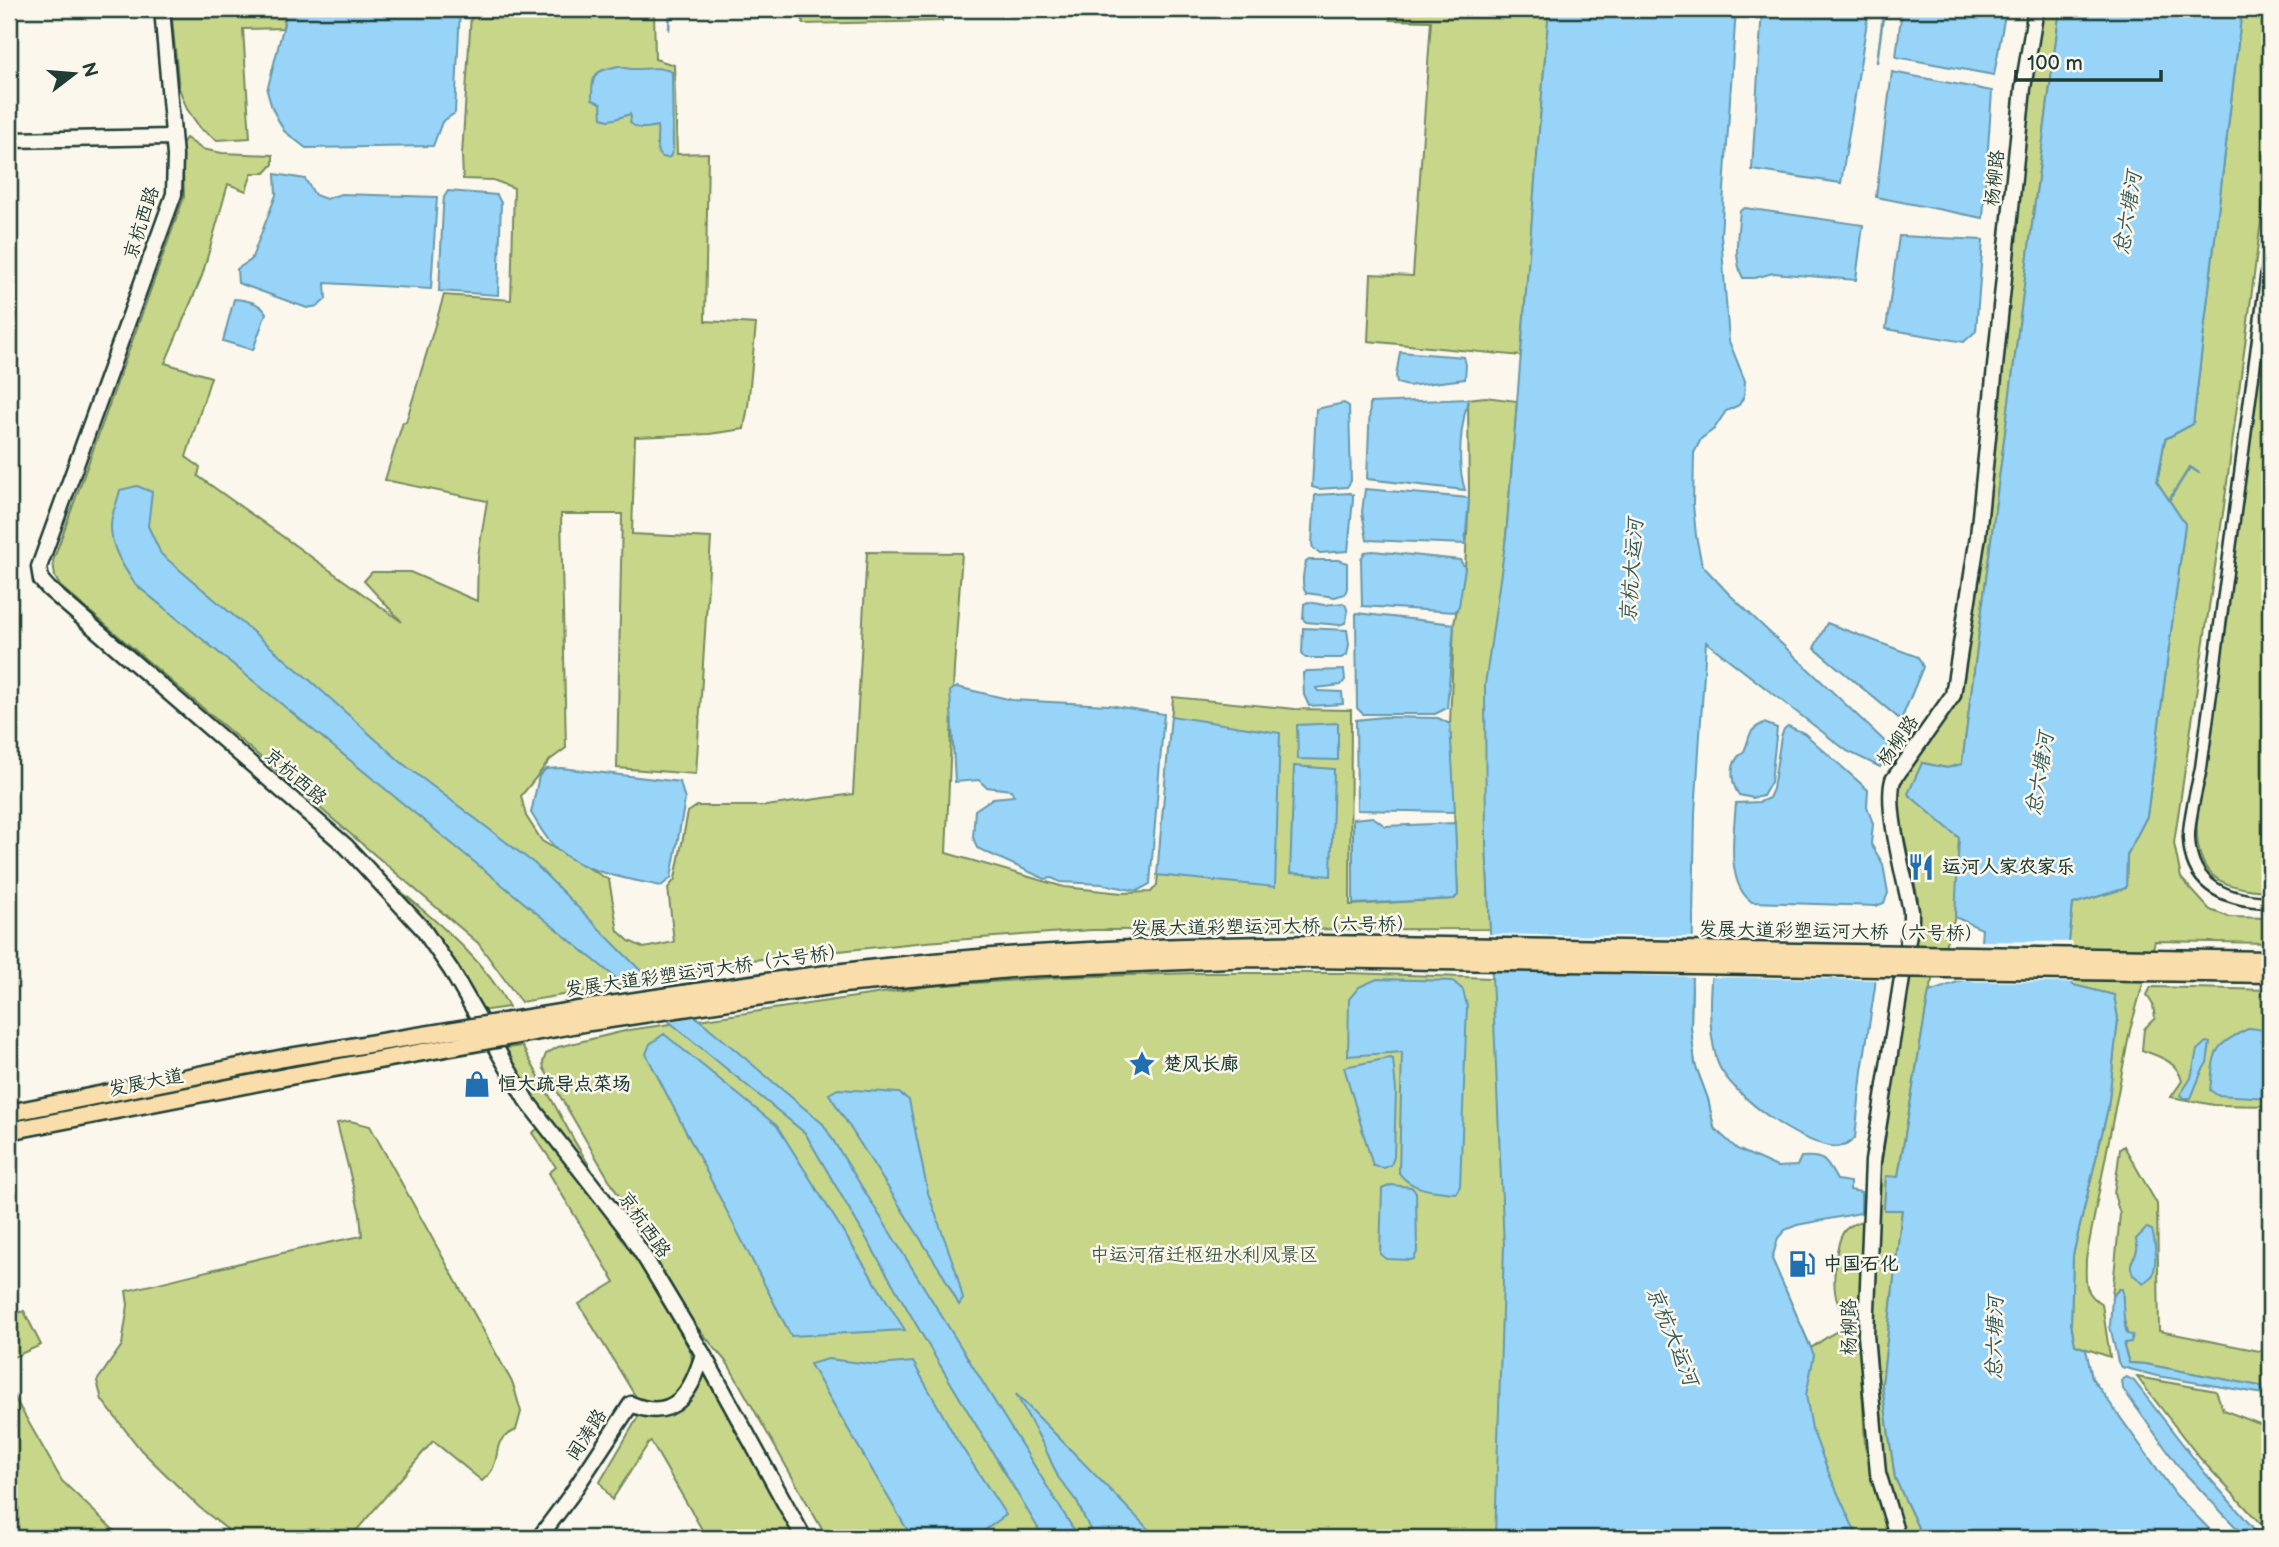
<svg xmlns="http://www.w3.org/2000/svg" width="2279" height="1547" font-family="'Balsamiq Sans','LXGW WenKai TC',sans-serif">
<rect width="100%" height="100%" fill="#fbf7ec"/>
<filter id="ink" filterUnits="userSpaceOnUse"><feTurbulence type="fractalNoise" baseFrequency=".0143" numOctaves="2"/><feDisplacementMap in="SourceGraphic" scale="14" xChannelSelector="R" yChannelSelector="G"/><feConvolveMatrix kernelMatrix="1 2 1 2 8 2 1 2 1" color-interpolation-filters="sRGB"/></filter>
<g filter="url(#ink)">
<!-- green -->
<path fill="#c8d68a" stroke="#748a5f" stroke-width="2" d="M171,9H285L283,28L243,29L250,138L217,140L201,129L187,109L179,88Z
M654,9L655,59L674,65L677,154L708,153L705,321L756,324L748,406L744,429L709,434L635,437L632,534L711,538L696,774L617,768L622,514H561L566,748L550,760L521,796L526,816L542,841L609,880L618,931L629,941L644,948L674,942L668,888L675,879L688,812L697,806H766L853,794L867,552L962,553L954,668L946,853L1064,887L1122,893L1151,892L1157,885L1173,697L1295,709L1351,710L1350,905L1454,899L1458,895L1450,724L1454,624L1465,568L1469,498L1468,399L1485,397L1517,401L1506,537L1486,841L1490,929L1091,930L926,942L752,960L652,980L521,1002L478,943L60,586L55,577L53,561L184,197L182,144L186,138L202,149L222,153L273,155V164L265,173H252L246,191L228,184L202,276L165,363L211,377L186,457L200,467L198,476L402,622L364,581L372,572H410L477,601L478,556L487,501L385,480L403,422H406L444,295L511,300L514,188L493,180L463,179L462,155L471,14Z
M802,9H941L942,21L803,24Z
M1391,9H1549L1521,356L1368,341L1371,274L1413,276L1431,21L1390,20Z
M2042,9H2060L1962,764L1947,768L1922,763L1959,837L1957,892L1955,917L1929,992L1898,1177H1886L1884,1209H1902L1882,1385L1895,1478L1923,1538H1904L1883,1475L1871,1326L1875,1210L1918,899L1895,796L1905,775L1956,702L2030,80Z
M2242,9H2270V152L2224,506L2174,843L2181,878L2210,910L2229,917L2270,918V943L2155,941L2130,1030L2086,1259C2086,1280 2082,1292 2102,1304L2110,1357L2075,1345L2071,1324L2073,1255L2108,1108L2118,1019L2114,995L2073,985L2066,970L2073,904L2126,888L2127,855L2147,816L2185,524L2157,482L2165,439L2193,424Z
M2270,294V891C2220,889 2194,877 2197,821Z
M384,877C430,917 480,953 509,1007L481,1011L452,958Z
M1196,973H1350L1692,985L1691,1028L1695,1064L1708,1099L1714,1128L1811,1348C1826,1338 1839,1327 1859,1325L1865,1446L1891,1538H827L728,1364L693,1322L544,1069L543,1062L546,1054L558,1047L629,1030L931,986L1065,977Z
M2151,987L2270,990V1106L2214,1105L2171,1097L2182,1081C2177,1061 2160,1057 2142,1050L2144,1029L2155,1018L2153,1005L2147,995Z
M522,1046L575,1142L615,1208L546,1122L506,1055V1048Z
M350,1121L370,1126L513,1384L521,1412L516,1430C491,1443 502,1446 493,1468C492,1472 486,1477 482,1481L433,1441L350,1538H238L199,1507L141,1450L102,1400L97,1381L122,1345L128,1305L126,1291C205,1272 283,1251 362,1236L360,1214L337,1123Z
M539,1128L637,1256L691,1352L693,1371L676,1396L658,1402H639L579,1304L615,1282L549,1173L556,1167L532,1133Z
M2124,1146L2157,1204L2159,1331L2270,1353V1388L2145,1364L2129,1363L2124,1347L2127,1334L2122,1310L2123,1292L2119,1289L2112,1297L2120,1214L2114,1194L2120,1149Z
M1865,1220L1862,1315C1852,1313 1843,1312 1838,1302C1831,1289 1835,1242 1845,1230C1850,1225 1858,1222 1865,1220Z
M24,1311L41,1345L11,1358L9,1362V1316Z
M704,1374L796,1538H707L651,1442L648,1444L612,1500L600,1482L638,1417L641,1414C681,1408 685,1411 704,1374Z
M2137,1377L2216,1391L2223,1410L2270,1428V1534L2199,1457Z
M9,1388L62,1481L122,1538H9Z"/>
<!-- water -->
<path fill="#97d4f8" stroke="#6798aa" stroke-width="2" d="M285,9H460L455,113L442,122L433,146L306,148L284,131L272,108L267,91L285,20Z
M1549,9H1736L1721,235L1729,341L1745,381L1744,396L1739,405L1726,411L1714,429L1701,439L1694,453L1693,504L1696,536L1702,565L1729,594L1895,751L1880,767L1847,751L1706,642L1695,813L1691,1028L1695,1064L1708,1099L1714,1128L1737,1149L1777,1167L1797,1166L1801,1157C1824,1155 1826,1160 1837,1180L1850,1182V1190L1861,1192V1213L1797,1225L1785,1230L1778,1238L1772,1259L1814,1355L1806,1395L1812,1429L1830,1476L1858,1538H1495L1504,1246L1486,841L1485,685L1506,537Z
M1762,9H1869L1841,183L1752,170Z
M1902,9H2006L1994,75L1896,57Z
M2060,9H2242L2193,424L2165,439L2157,482L2185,524L2147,816L2127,855L2126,888L2073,904L2066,970L2073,985L2114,995L2118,1019L2108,1108L2073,1255L2071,1324L2075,1345L2086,1349L2092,1378L2176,1495L2218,1538H1923L1895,1478L1882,1385L1902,1210H1884L1886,1176L1898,1177L1929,992L1978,975L1982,929L1955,917L1959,838L1908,794L1922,763L1947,768L1962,764Z
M619,66C636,74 655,63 672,72L673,150L670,157C651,162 659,137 657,126C647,128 637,131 630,122L631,117L630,114L615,119L608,120L602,118L601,104L592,99C592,74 593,71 619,66Z
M1892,72L1992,91L1983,218L1876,197Z
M275,174L305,179L315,195L326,199L341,194L437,197L431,289L325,283L326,299L318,306L307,308L238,283L237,269L251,260L276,195Z
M448,191L497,195L501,203L498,295L439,291L443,208L444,197Z
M1745,208L1863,225L1856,280L1773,273L1755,278H1743C1733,260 1738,231 1740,211Z
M1899,236L1983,240L1976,331L1964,342L1886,329Z
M234,299C246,300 260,302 266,313L253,350L223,341Z
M1400,352L1464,357L1466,365L1465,379L1408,386L1397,383L1396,376Z
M1468,399C1461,427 1456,462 1465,490L1367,479L1370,403Z
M1344,403L1349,406L1351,481L1347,487L1319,489L1312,487L1316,409Z
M137,486L152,492L148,526L161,554L313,683L402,763L535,864L637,967L823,1124L1079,1538H1044L934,1355L805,1133L135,584C122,565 107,542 112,517C114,508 118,500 120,490Z
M1365,489L1469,498L1465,544L1367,540L1362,512Z
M1350,493L1353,495V499L1348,551L1320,553L1313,548L1312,544L1315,495Z
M1373,551L1460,560L1465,568L1459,606L1455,612L1362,606L1361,559L1365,552Z
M1309,560H1339L1347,563V588L1345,594L1335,597L1306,593C1301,586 1303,570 1306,562Z
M1308,602L1324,605L1343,603C1349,607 1348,617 1345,623L1339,625L1306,622L1303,619L1304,604Z
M1356,613L1454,624L1447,708L1435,714H1363L1357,708Z
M1827,623L1918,657L1923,667L1901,720L1814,648Z
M1303,628L1347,630L1349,644L1347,655L1341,658H1306L1302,655Z
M1344,670L1345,680L1341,685L1316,688L1318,691L1342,692L1343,704L1309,706L1304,695L1303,673L1307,671Z
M957,687L1012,700L1109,705L1164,714L1150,884L1137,891L1102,884L1060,882L1052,878L1045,879L977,848L973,837L975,810L993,798L1014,796L1011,790L986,787L979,780L955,782L950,691Z
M1171,716L1280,733L1275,887L1157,875Z
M1383,717L1438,718L1450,724L1455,812L1357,810L1356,720Z
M1338,723V760L1298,759L1297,725Z
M1764,723L1777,728L1771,782L1763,796L1753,798L1739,795C1732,785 1729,768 1738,757C1744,750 1741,758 1745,749C1751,735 1747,731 1764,723Z
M1788,726L1804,733L1868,790L1867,806L1873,824L1871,844L1883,864L1888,893L1884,903L1876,906L1752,902C1725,883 1734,832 1736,803L1760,802L1769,798L1773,789L1781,737L1784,729Z
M1294,766L1334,769L1331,876L1290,873Z
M561,768L680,782L685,800L671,878L661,886C629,879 582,872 557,849C546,840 539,825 531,813L539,776L546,769Z
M1373,817L1385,826L1455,823L1458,895L1454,899L1353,904V819Z
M1715,943L1877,944L1875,987L1862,1071L1855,1138C1852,1141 1850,1143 1846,1145C1813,1157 1727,1093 1717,1061C1706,1023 1710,982 1715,943Z
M1377,979L1453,981L1463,990L1467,1006L1460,1186L1456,1193C1435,1191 1412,1191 1399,1173L1402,1052L1348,1056L1349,999L1359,987Z
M2250,1028L2270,1031V1098L2217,1095L2210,1090C2215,1050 2211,1046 2250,1028Z
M664,1034L777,1126L905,1330L791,1336L646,1054L650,1044Z
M2206,1042L2210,1043L2207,1063L2202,1071L2191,1098H2184L2180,1095L2191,1078L2197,1050Z
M1390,1058L1393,1059L1396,1091L1394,1157L1391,1165L1384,1168L1373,1166L1344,1067Z
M838,1089L899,1093L909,1100L928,1193L956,1271L963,1299L959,1305L942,1273L829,1094Z
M1391,1185L1411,1187L1416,1192L1417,1252L1414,1259L1411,1260L1386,1259L1380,1254L1382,1189Z
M2147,1228L2152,1230C2156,1245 2157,1260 2153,1275L2144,1283L2133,1275C2127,1260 2135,1261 2137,1250C2138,1246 2136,1243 2136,1239Z
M2119,1289H2122C2124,1303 2122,1319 2127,1334L2133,1335L2131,1342L2125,1343L2124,1347L2129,1363L2145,1364L2270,1388V1395L2157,1376L2122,1367L2118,1362L2110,1326L2112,1297Z
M828,1359L878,1365L913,1362L957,1440L1006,1515L974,1538H912L810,1364Z
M2127,1377L2134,1381L2205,1473L2262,1538H2246L2179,1467L2123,1389L2122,1380Z
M1016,1394L1157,1538H1094L1077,1502L1058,1477L1045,1448Z
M9,1524L26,1534L42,1530L45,1538H9Z"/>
<!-- pier -->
<path fill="#fbf7ec" d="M1487,934L1697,937L1696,977L1489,971Z
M1721,937L1877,940L1880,943L1879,980L1708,977L1712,943Z
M1977,941L2073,942L2070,970L2076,983L1952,981L1974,973Z
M661,983L701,1016L664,1022L624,989Z"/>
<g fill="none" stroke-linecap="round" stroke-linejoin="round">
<!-- stream -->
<path stroke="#6798aa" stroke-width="2.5" d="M669,30L670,9
M1877,62L1884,9
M2169,500L2190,467L2199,473"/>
<defs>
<path id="street" d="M2270,248L2201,768C2197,788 2188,820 2189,839C2191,888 2229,901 2270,902"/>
<path id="secondary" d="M162,9L175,156L174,194L39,567L41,580L49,589L346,846L422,928L451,970L526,1100L624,1226L647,1261L703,1354L804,1538
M9,140L173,137
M539,1538L571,1495L631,1404C675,1423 692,1391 703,1354
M1898,1538L1878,1473L1866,1335L1873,1161L1911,921V911C1905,879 1885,809 1893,780L1953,695L1978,536L2023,88L2036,9"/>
<path id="primary" d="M9,1113L284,1058
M9,1131L290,1076"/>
</defs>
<!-- street casing -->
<use href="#street" stroke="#1f3d34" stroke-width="15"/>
<!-- secondary casing -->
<use href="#secondary" stroke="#1f3d34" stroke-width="19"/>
<!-- primary casing -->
<use href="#primary" stroke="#1f3d34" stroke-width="21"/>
<!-- street -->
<use href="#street" stroke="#fbf7ec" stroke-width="10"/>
<!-- secondary -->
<use href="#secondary" stroke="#fbf7ec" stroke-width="14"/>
<!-- primary -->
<use href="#primary" stroke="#f9deab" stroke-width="16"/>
<defs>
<path id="primary-bridge" d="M284,1058C481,1026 678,991 877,968C1024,951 1173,946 1321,944L2270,960
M290,1076L590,1022L843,984L1022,968L1253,958L2270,974"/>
</defs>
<!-- primary-bridge casing -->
<use href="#primary-bridge" stroke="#1f3d34" stroke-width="21" stroke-linecap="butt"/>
<!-- primary-bridge -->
<use href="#primary-bridge" stroke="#f9deab" stroke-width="16"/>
</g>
</g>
<!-- icons -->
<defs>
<symbol id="restaurant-bare" viewBox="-9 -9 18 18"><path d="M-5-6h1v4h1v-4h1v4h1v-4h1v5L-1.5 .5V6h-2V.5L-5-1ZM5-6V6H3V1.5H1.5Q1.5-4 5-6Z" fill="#1f6fb2" stroke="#fbf7ec" stroke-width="2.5" paint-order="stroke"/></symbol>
<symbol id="sight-bare" viewBox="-9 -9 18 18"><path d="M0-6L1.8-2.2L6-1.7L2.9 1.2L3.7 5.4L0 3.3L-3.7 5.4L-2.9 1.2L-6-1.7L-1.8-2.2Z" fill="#1f6fb2" stroke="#fbf7ec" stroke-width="2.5" paint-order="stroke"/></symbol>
<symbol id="shop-bare" viewBox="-9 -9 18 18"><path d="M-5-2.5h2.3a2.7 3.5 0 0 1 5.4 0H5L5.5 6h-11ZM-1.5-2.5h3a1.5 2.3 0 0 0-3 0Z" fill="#1f6fb2" stroke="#fbf7ec" stroke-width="2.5" paint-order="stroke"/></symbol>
<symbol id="fuel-bare" viewBox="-9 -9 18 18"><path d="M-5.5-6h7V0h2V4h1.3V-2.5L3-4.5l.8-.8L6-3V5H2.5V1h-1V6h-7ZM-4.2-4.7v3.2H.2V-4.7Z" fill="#1f6fb2" stroke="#fbf7ec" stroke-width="2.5" paint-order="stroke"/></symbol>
</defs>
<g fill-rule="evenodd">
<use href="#restaurant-bare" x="1902" y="848" width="38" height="38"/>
<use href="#sight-bare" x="1123" y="1045" width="38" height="38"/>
<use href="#shop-bare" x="458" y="1065" width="38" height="38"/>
<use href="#fuel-bare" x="1783" y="1245" width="38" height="38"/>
</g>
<g text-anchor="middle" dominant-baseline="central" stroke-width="5" stroke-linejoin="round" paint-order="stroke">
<!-- street labels -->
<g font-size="19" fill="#1f3d34" stroke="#fbf7ec">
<text transform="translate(1995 178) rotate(-84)">杨柳路</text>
<text transform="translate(142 223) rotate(-72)">京杭西路</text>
<text transform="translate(1898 741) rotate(-55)">杨柳路</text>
<text transform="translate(295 777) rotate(41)">京杭西路</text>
<text transform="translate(1273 927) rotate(-1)">发展大道彩塑运河大桥（六号桥）</text>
<text transform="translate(1841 932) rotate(1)">发展大道彩塑运河大桥（六号桥）</text>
<text transform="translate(706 971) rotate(-8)">发展大道彩塑运河大桥（六号桥）</text>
<text transform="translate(146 1083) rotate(-11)">发展大道</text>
<text transform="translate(644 1225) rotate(55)">京杭西路</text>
<text transform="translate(1849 1327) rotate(-90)">杨柳路</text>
<text transform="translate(587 1435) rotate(-57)">闻涛路</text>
</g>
<!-- poi labels -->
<g font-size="19" font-weight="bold" fill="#1f3d34" stroke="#fbf7ec" text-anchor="start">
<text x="1942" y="867">运河人家农家乐</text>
<text x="1163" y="1064">楚风长廊</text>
<text x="498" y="1084">恒大疏导点菜场</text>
<text x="1823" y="1264">中国石化</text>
</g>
<!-- park labels -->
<g font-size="19" fill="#415c45" stroke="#fbf7ec">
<text x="1204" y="1255">中运河宿迁枢纽水利风景区</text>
</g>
<!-- water labels -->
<g font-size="21" font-style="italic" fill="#375b5b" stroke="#fbf7ec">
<text transform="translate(2128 213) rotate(-81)">总六塘河</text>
<text transform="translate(1632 571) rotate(-86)">京杭大运河</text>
<text transform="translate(2040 774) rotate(-81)">总六塘河</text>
<text transform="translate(1672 1336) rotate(68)">京杭大运河</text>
<text transform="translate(1995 1338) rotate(-89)">总六塘河</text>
</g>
</g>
<!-- margin -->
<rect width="2279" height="1547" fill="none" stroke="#fbf7ec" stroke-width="35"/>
<rect x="18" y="18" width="2244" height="1512" fill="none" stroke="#1f3d34" stroke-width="2.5" filter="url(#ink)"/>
<!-- north arrow -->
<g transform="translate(74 74) rotate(74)" stroke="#fbf7ec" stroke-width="5" paint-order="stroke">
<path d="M0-5L12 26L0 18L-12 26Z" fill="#1f3d34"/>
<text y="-10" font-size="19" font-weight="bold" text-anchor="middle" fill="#1f3d34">N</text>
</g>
<!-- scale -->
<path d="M2016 70v10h145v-10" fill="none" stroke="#1f3d34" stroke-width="3.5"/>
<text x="2027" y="70" font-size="21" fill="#1f3d34" stroke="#fbf7ec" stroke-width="5" paint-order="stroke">100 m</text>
</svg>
